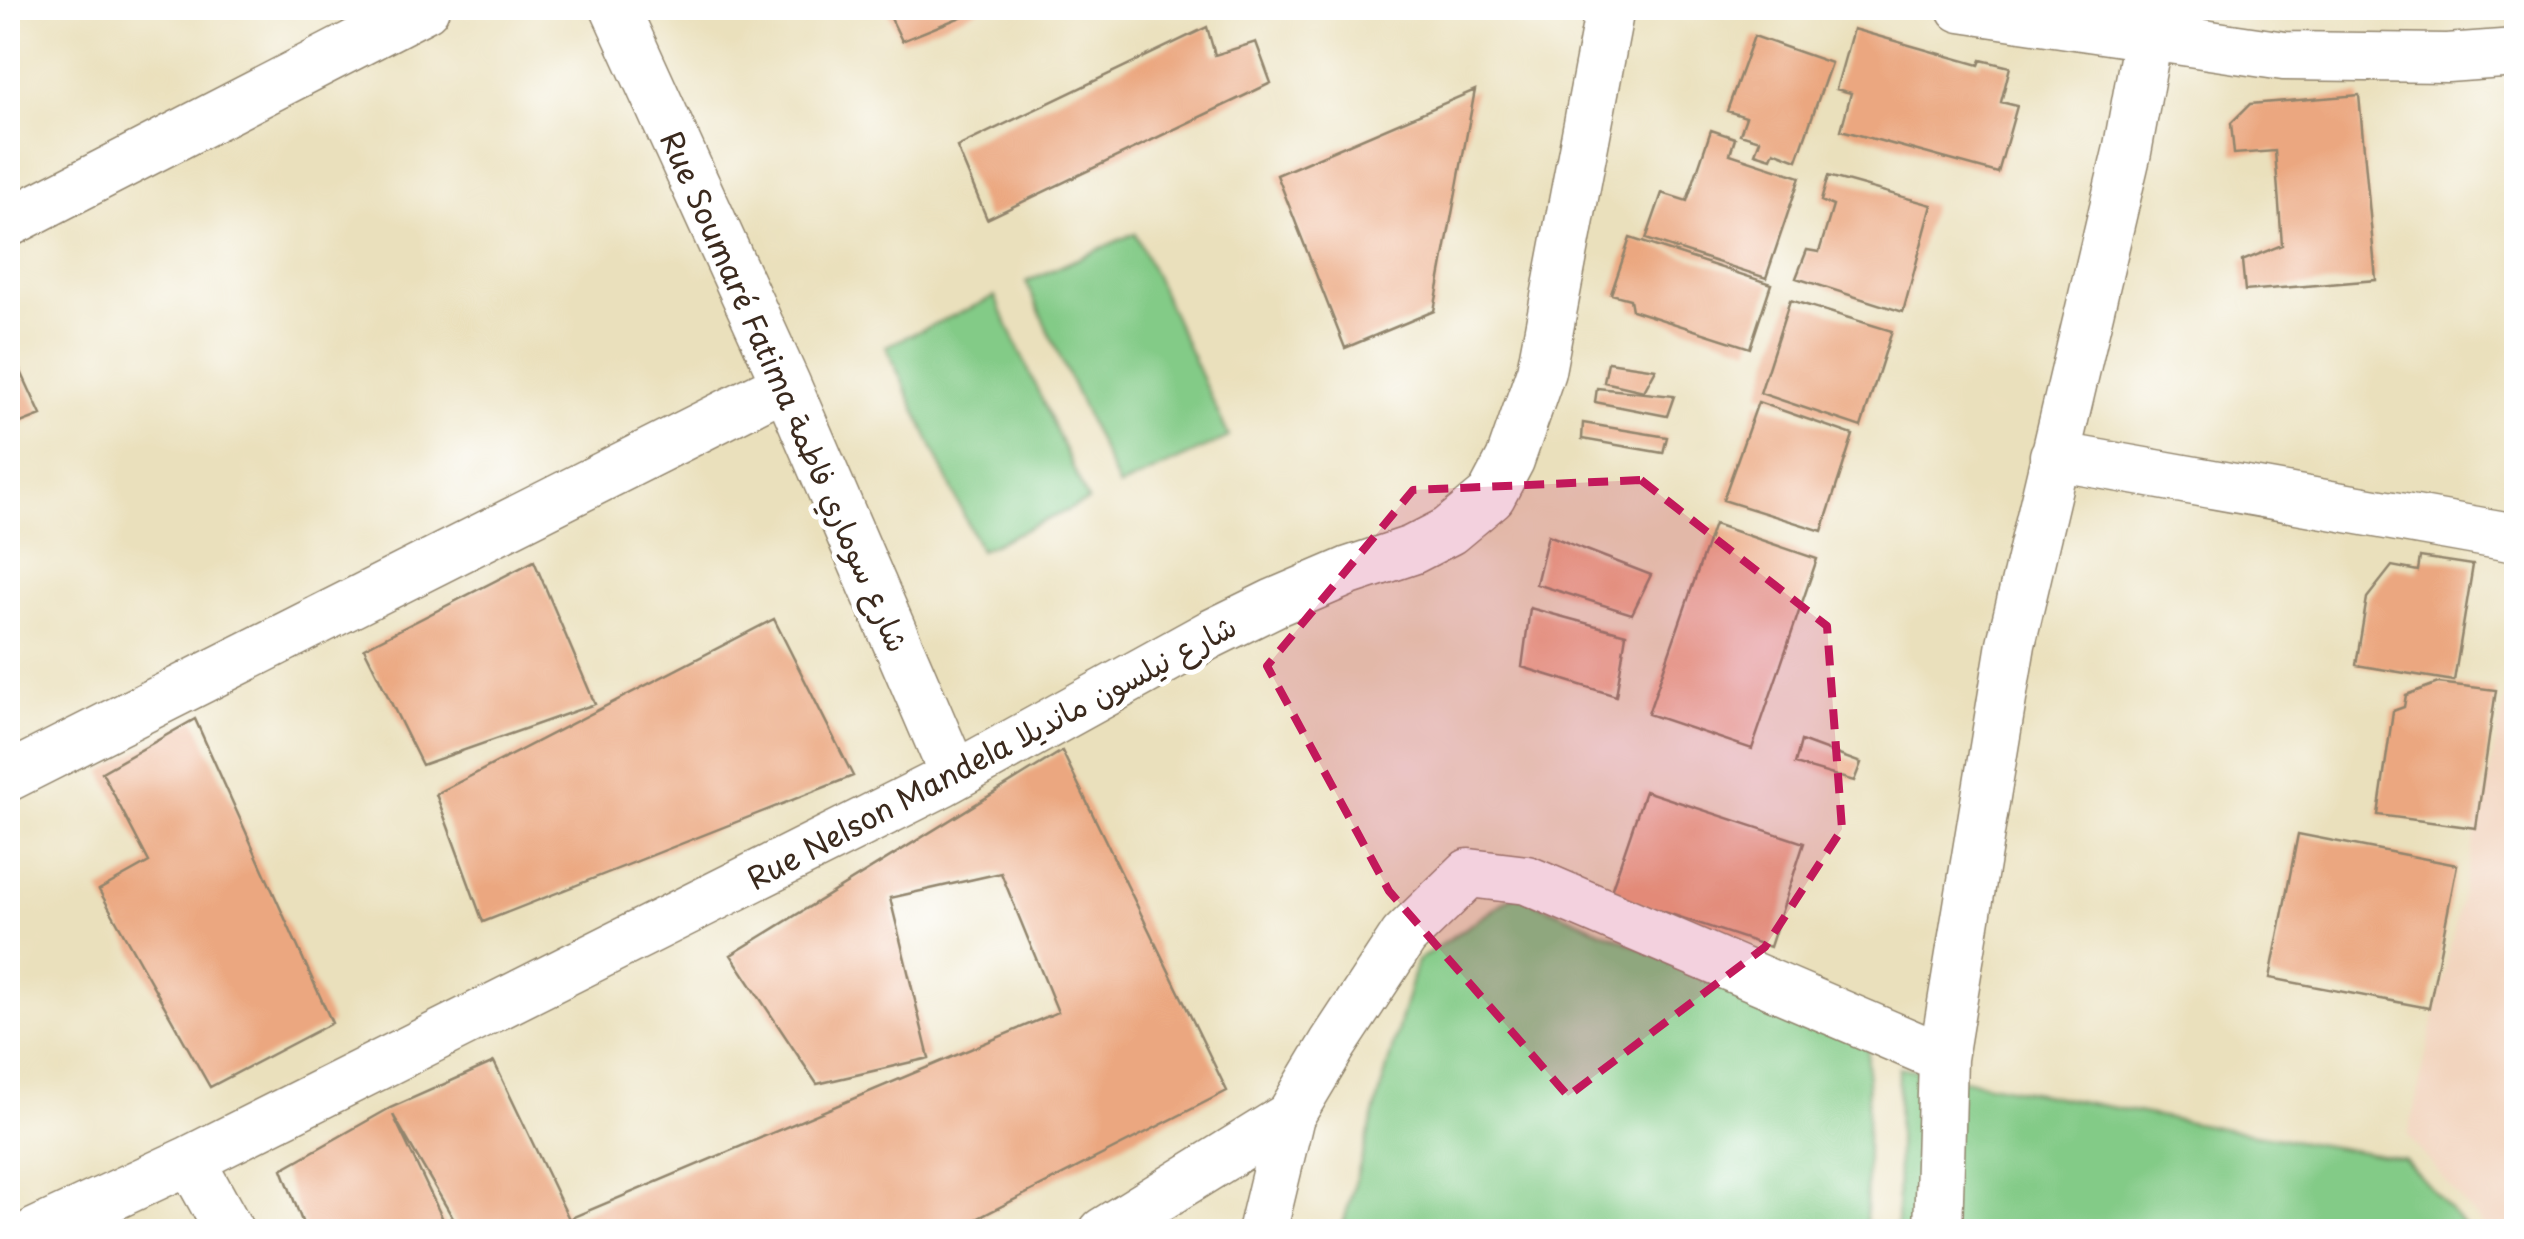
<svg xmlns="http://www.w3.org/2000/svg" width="2524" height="1239" font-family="'Playpen Sans','Playpen Sans Arabic',sans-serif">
<rect width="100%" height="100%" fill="#fff"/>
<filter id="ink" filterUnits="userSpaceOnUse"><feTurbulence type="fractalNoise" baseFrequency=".01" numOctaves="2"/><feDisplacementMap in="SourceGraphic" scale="20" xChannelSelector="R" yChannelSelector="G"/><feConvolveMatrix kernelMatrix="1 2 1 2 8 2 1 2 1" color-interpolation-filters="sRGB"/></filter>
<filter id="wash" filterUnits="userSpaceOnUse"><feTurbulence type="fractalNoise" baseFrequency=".0048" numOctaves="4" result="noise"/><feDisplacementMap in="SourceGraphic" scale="40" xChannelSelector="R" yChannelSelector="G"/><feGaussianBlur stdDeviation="2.25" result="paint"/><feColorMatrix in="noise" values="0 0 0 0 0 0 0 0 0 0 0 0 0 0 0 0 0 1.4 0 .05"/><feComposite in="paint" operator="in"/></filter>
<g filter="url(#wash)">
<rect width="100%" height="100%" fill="#eae0bc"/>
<!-- built -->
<path fill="#f2d4be" d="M2516,652V1231H2487L2408,1136Z"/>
<!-- green -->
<path fill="#83cb87" stroke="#5f7a52" stroke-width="2.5" d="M1135,233L1229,437L1119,487L1026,282Z
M995,297L1088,501L980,550L886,346Z
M1516,894L1868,1046L1866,1231L1341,1232L1417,961Z
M1899,1067L2231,1130L2404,1159L2469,1231L1897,1232Z"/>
<g id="blocks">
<!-- building -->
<path fill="#eba780" d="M886,8H983L902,41Z
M1207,27L1215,55L1256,42L1271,83L987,219L957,147Z
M1853,29L1979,65L1981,60L2010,67L2001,102L2017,106L1998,173L1841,130L1851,93L1836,89Z
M1754,36L1831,63L1797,160L1774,151L1771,158L1755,153L1760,140L1740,134L1746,117L1727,111Z
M1475,90L1434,311L1345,348L1277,175Z
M2359,95L2376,280L2245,291L2242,261L2282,245L2275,151L2234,154L2231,123L2250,104Z
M1711,130L1735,138L1730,154L1800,177L1766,278L1646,239L1662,193L1687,201Z
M1828,176L1932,205L1903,312L1796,278L1807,250L1819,252L1833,206L1821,201Z
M1630,238L1771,284L1750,348L1632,310L1630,299L1611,294Z
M1790,300L1892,331L1861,427L1760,393Z
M8,343L41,415L8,428Z
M1608,362L1656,369L1644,391L1604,382Z
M1597,388L1674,396L1667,416L1595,402Z
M1758,402L1853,435L1822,531L1723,500Z
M1583,423L1667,437L1663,453L1582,439Z
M1714,524L1817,559L1752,749L1648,714Z
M1548,535L1651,575L1632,614L1536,584Z
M2420,557L2473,565L2454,681L2356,665L2367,598L2392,566L2418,571Z
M534,561L595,704L422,765L364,648Z
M1530,608L1626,634L1616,696L1522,667Z
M774,619L853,776L483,922L436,794Z
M2438,683L2496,690L2476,828L2378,815L2393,711L2404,707L2406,695Z
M195,719L332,1023L210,1087L99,890L149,862L102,772Z
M1801,741L1861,763L1854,781L1795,764Z
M1062,751L1227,1091L951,1232H461L393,1115L449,1232H306L282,1169L390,1108L494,1062L569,1219L1058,1012L1001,873L890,898L929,1058L817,1084L731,955Z
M1645,791L1804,843L1770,947L1610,894Z
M2298,834L2457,865L2429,1008L2270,978Z"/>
</g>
</g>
<g filter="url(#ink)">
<use href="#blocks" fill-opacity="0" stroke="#92856d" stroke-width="2.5"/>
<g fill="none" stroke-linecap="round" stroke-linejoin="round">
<defs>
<path id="street" d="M615,8L786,384L954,775
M1961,8L2284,56L2447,58L2516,53
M8,223L425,8
M2054,456L2516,538
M8,777L786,384
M190,1160L230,1232
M36,1232L190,1160L943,782L1211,634L1274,603L1349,571L1412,550L1449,531L1491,496L1510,460L1541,371L1610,8
M1103,1232L1290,1116
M1262,1232L1290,1116L1333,1044L1404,936L1469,873L1527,880L1943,1058
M1938,1232L1943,1058L2011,644L2127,152L2148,37L2151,8"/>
</defs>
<!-- street casing -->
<use href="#street" stroke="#92856d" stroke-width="51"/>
<!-- street -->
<use href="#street" stroke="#fff" stroke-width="48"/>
</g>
</g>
<!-- marked area -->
<path fill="#c2185b" fill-opacity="0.2" stroke="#c2185b" stroke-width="8" stroke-dasharray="20 12" stroke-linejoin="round" d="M1641,480L1827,626L1842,829L1765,947L1568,1096L1389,891L1267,666L1413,490Z"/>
<g text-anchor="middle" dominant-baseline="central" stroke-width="10" stroke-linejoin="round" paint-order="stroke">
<!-- street labels -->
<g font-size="30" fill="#3b2a1e" stroke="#fff">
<text transform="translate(786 391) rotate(66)">Rue Soumaré Fatima شارع سوماري فاطمة</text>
<text transform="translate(991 751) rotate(-28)">Rue Nelson Mandela شارع نيلسون مانديلا</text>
</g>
</g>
<!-- margin -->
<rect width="2524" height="1239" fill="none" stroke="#fff" stroke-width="40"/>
</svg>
